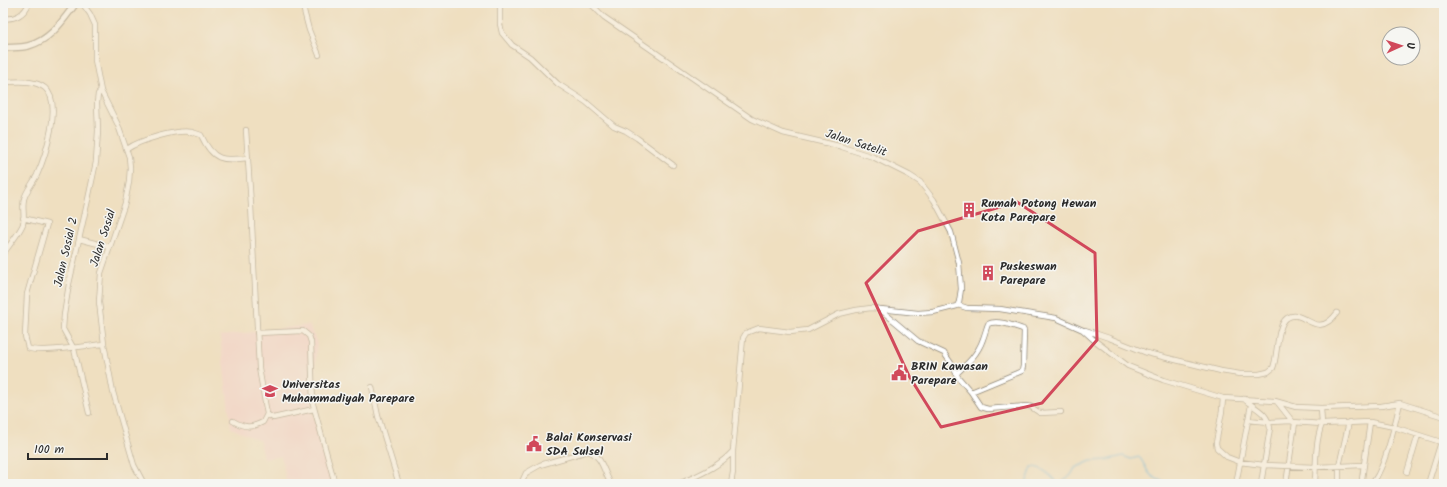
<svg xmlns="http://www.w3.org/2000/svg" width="1447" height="487" font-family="Kalam,sans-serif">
<rect width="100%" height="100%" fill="#f6f6f2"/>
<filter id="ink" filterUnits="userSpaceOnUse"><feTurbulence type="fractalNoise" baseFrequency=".025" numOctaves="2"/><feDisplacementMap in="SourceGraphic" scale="8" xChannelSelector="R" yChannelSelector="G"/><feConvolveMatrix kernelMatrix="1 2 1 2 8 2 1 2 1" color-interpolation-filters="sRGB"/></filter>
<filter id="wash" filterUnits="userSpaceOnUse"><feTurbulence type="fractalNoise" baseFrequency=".012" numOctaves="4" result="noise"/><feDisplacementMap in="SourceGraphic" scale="16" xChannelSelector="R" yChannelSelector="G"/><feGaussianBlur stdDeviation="0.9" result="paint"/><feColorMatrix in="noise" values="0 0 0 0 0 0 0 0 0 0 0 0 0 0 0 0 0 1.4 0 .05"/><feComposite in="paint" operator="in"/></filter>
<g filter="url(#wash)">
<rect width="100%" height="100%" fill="#efdfc0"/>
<!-- built -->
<path fill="#f7cfd1" d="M309,325L317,343L312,410L333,484H287L281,456L263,459L260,441L231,428L220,336Z"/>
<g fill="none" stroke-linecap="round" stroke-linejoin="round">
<!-- stream -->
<path stroke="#60b4dc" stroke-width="1.5" d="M1026,484L1032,467C1043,467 1051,476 1058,484
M1060,484L1071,475L1075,468L1091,461L1106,460L1123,456L1131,459L1139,457C1144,462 1145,468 1149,473C1153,479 1162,481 1169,484"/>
</g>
</g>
<g filter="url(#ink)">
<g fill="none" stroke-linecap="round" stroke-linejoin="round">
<defs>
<path id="minor" d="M82,3L90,14L95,25V60L101,91L118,125L129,157L130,168L129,182L125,203L101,273L99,302L104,344L113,392L134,465L144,484
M302,3L309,30L319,55
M500,3V24L502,33L512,45L530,57L558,84L586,102L614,126L626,131L637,138L673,165
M590,3L604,17L752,119L783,133L839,146L873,157L909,175L920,182L934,200L951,232L959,263L961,289L959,302L957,306L933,312L918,313L871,308L856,310L839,314L808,330L790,332L759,328L746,333L743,338L733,451V472L731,484
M3,18C15,20 25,14 29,3
M3,82C16,82 34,79 45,88C63,103 45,157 37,175C33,183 26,191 24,199C22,207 25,216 23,224C20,232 8,247 3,254
M246,130L251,205L259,368L267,414L273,418L314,409
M127,149C140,140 177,129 192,132C195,133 198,134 201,135C213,161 222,161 248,158
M23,218L47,224L27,294L25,336L28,348C38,354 90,345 104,344
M79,239L110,247
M958,305L967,308L1000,309L1056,318L1083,330L1094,340L1128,366L1163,380L1223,398L1275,401L1296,407L1321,408L1381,406L1400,403L1444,417
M881,310L918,341L944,353L951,363L958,377L971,392L981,407L988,409L1027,406L1031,407L1040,413L1061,412
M1085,330L1109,338L1147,353L1221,371L1240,374H1259L1268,372L1273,368C1278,356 1276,326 1287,318C1305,307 1315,342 1337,313
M257,333L303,331L309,336L311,342L313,404L335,484
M956,374C967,364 978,354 983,339C985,334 986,329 988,324C997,319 1014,326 1023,329L1024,331L1023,366L1022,371L971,392
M372,387L378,416L399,484
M1223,398L1222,411L1216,443L1217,448L1227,457L1240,462L1264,465L1316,467L1363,465
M1244,399C1255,409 1267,411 1270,428L1261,484
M1278,403L1293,422L1322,424C1315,442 1316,465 1315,484
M1321,408L1322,424L1370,422L1394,427L1444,443
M89,413L74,349L63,329L64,315L69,284L89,195L96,162L98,131L97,103L98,94L101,91
M1248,420L1269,422L1292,421
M233,421C245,428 251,428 263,422L267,414
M1407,472L1418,435
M521,484L526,473L540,465L588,451C602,455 604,473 611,484
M679,484C698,475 719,467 733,451
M1236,484L1251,405
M1286,484L1295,423
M1339,484V466L1349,422
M1364,484L1362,479L1370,422
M1371,484C1384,474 1396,420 1400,403
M1428,484L1441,442"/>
<path id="tertiary" d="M3,48C11,47 20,48 28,46C51,40 63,20 76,3"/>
</defs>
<!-- minor casing -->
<use href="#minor" stroke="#8d8576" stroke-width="6"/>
<!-- tertiary casing -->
<use href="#tertiary" stroke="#8d8576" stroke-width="8"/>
<!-- minor -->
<use href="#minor" stroke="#fff" stroke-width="4.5"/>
<!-- tertiary -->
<use href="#tertiary" stroke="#fff" stroke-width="5.5"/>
</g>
</g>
<!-- marked area -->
<path d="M0 0H1447V487H0ZM1017,202L1095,253L1097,340L1042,403L941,427L909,376L866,283L918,231Z" fill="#efdfc0" fill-opacity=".55" fill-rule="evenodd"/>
<path fill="none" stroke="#d1495b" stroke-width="3" stroke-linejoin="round" d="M1017,202L1095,253L1097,340L1042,403L941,427L909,376L866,283L918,231Z"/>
<!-- icons -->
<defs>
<symbol id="building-bare" viewBox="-9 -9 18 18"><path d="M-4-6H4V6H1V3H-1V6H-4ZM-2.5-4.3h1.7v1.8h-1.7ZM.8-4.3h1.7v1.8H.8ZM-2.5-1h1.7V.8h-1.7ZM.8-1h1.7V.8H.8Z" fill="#d1495b" stroke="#f6f6f2" stroke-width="2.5" paint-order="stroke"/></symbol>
<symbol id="civic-bare" viewBox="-9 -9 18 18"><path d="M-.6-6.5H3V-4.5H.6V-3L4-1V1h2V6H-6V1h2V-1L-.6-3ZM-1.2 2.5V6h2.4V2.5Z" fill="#d1495b" stroke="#f6f6f2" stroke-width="2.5" paint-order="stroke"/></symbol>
<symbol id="university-bare" viewBox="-9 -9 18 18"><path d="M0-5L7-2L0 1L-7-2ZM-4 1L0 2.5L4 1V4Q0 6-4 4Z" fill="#d1495b" stroke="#f6f6f2" stroke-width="2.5" paint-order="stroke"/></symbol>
</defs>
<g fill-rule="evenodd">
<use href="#building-bare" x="958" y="199" width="22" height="22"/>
<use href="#building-bare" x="977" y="262" width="22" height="22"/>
<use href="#civic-bare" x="888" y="362" width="22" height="22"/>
<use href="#university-bare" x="259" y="380" width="22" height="22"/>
<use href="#civic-bare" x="523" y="433" width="22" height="22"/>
</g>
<g text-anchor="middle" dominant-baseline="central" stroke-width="3" stroke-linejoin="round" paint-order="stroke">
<!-- street labels -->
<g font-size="12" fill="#2b2b2b" stroke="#f6f6f2">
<text transform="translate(856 143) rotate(18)">Jalan Satelit</text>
<text transform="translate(103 238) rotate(-72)">Jalan Sosial</text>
<text transform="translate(66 252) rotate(-77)">Jalan Sosial 2</text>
</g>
<!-- poi labels -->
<g font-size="12" font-weight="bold" fill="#2b2b2b" stroke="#f6f6f2" text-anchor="start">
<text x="981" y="203">Rumah Potong Hewan<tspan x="981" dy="14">Kota Parepare</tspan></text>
<text x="1000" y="266">Puskeswan<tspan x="1000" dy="14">Parepare</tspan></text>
<text x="911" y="366">BRIN Kawasan<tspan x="911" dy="14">Parepare</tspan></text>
<text x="282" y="384">Universitas<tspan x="282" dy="14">Muhammadiyah Parepare</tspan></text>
<text x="546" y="437">Balai Konservasi<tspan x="546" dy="14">SDA Sulsel</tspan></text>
</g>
</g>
<!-- margin -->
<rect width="1447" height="487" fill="none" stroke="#f6f6f2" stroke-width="16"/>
<!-- north arrow -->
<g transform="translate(1401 46) rotate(87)"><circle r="19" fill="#f6f6f2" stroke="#a5a5a2"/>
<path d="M0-3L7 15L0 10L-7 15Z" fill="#d1495b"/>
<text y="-6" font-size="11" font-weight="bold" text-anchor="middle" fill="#2b2b2b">U</text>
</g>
<!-- scale -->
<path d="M28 453v6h79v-6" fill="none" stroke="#2b2b2b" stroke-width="2"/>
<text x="34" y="453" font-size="12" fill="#2b2b2b" stroke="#f6f6f2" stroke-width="3" paint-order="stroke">100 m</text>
</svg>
